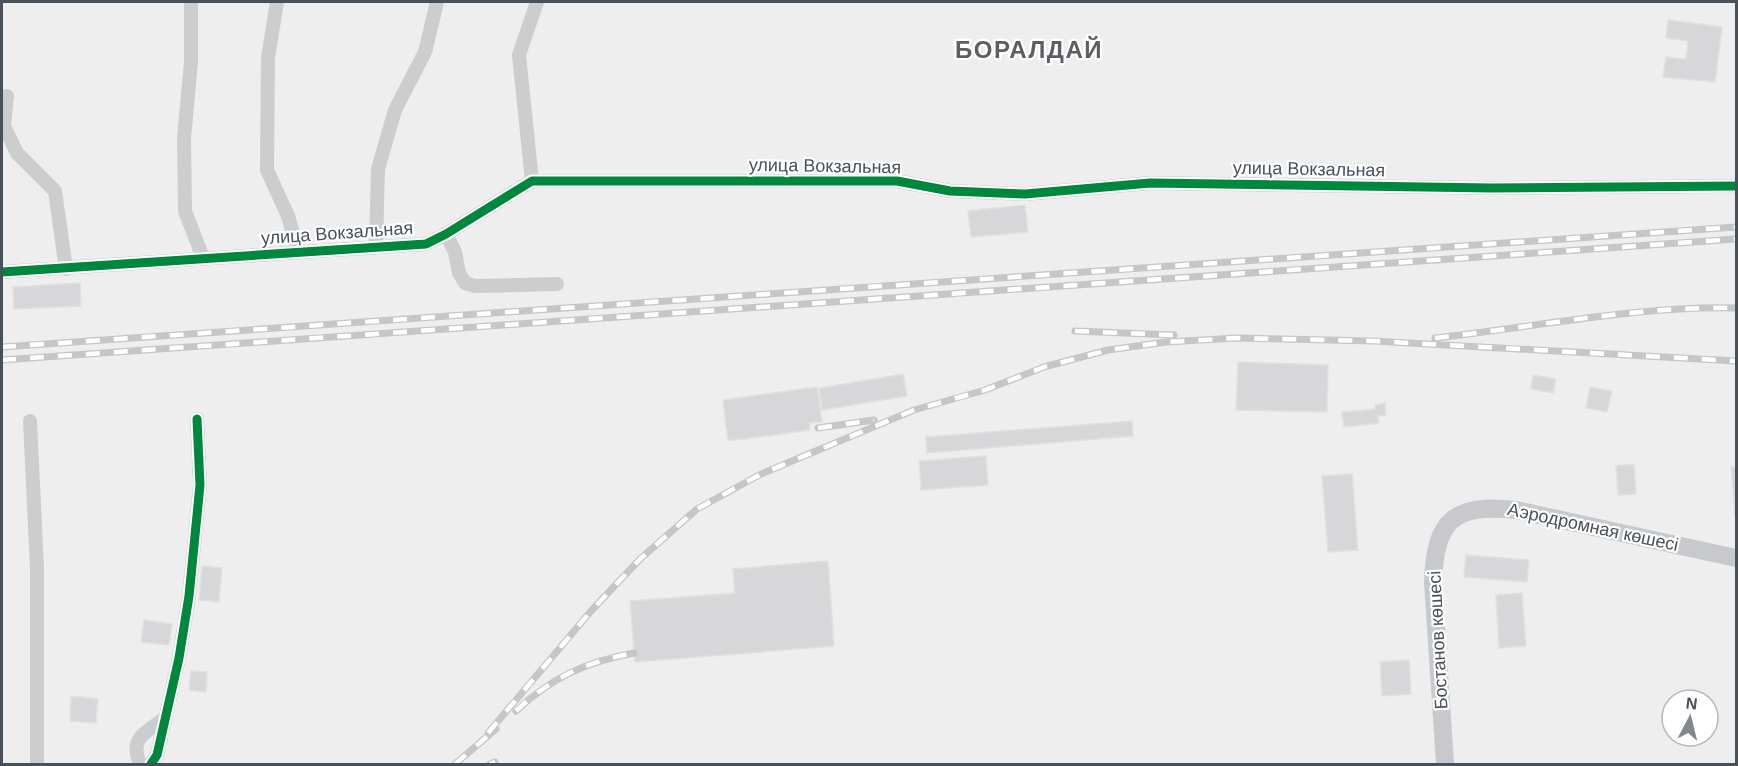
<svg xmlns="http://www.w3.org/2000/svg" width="1738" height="766" font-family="Arial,sans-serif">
<rect width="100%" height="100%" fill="#efeeee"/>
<!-- building -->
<path fill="#d7d6d9" stroke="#e0e0e1" stroke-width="1.5" d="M1668,20L1722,27L1715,82L1663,77L1666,57L1686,59L1688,41L1666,38Z
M1025,205L1028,232L971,237L968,211Z
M80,283L81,306L14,309L13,287Z
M1238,362L1328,365L1327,412L1236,410Z
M903,374L907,396L822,410L819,388Z
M1533,375L1556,379L1553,393L1531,389Z
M817,387L822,422L809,423L810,430L728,441L723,400Z
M1590,387L1612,391L1607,412L1586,408Z
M1385,403L1386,415L1378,416L1379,423L1344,427L1342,412L1375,409V405Z
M1132,421L1133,436L927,453L926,437Z
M986,456L988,485L921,490L919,461Z
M1634,464L1636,494L1618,495L1616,466Z
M1731,467H1736V516H1735Z
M1352,474L1358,550L1328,552L1322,476Z
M1466,555L1529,560L1527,582L1464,577Z
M828,561L834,646L635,662L630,601L735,593L733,569Z
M202,566L222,568L219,602L199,600Z
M1522,593L1526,646L1499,648L1496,595Z
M144,620L172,624L169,645L141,642Z
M1409,660L1411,694L1382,696L1380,662Z
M191,671L207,672L206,692L189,690Z
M71,696L98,699L96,723L70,721Z"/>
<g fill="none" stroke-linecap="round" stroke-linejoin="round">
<!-- minor -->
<path stroke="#cbcdcf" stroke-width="14" d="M191,2V62L184,138L185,211L203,258
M277,2L268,58L267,170L288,216L298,251
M7,96L4,126L17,153L55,191L66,269
M532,181L519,55L537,2
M446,234L455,252L459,273L465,283L475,286L557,284
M376,246L378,169L395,110L425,52L437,2
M2,272L426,244L446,234L532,181H897L950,191L1025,194L1150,183L1492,188L1736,186
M30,421L37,568V764
M140,764C129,738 145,733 164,719
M151,764L157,755L179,658L189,596L200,485L197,419"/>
<!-- major -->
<path stroke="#c7c9cc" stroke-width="18" d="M1445,764L1433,582C1435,520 1454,503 1516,510L1736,558"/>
<defs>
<path id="rail" d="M1075,331L1174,335
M1435,338C1534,327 1637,306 1736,308
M2,347L1736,227
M2,360L1736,239
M818,428L874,420
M516,711C552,677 586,662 634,653
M488,733L591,611L640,559L697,509L761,474L914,410L985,390L1044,367L1108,350L1166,342L1237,338L1374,341L1736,361
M455,764L496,729
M490,764L495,762"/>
</defs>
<!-- rail casing -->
<use href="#rail" stroke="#c5c6c8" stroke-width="7"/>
<!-- rail -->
<use href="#rail" stroke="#fff" stroke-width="4.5" stroke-dasharray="14" stroke-linecap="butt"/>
<defs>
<path id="cycleway" d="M2,272L426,244L446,234L532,181H897L950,191L1025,194L1150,183L1492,188L1736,186
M151,764L157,755L179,658L189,596L200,485L197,419"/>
</defs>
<!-- cycleway casing -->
<use href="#cycleway" stroke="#fff" stroke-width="13"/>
<!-- cycleway -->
<use href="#cycleway" stroke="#00873e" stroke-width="9"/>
</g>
<g text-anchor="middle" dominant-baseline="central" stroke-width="4.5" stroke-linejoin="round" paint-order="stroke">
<!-- street labels -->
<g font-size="18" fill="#485059" stroke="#fff">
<text transform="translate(825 166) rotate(1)">улица Вокзальная</text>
<text transform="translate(1309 169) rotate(1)">улица Вокзальная</text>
<text transform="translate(337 233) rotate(-4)">улица Вокзальная</text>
<text transform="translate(1593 527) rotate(12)">Аэродромная көшесі</text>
<text transform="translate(1438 640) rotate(-93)">Бостанов көшесі</text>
</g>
<!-- district labels -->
<g font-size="24" font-weight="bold" letter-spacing="1.5" fill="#5b5e62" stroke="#fff">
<text x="1029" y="49">БОРАЛДАЙ</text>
</g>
</g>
<!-- border -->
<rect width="1738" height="766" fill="none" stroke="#485059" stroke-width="6"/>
<!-- north arrow -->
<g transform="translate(1690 718) rotate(7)"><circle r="28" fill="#ffffff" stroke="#b6b9bd" stroke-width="1.5"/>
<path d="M0-4.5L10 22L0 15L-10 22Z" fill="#82878d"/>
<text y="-9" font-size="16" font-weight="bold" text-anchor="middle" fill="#485059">N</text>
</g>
</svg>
